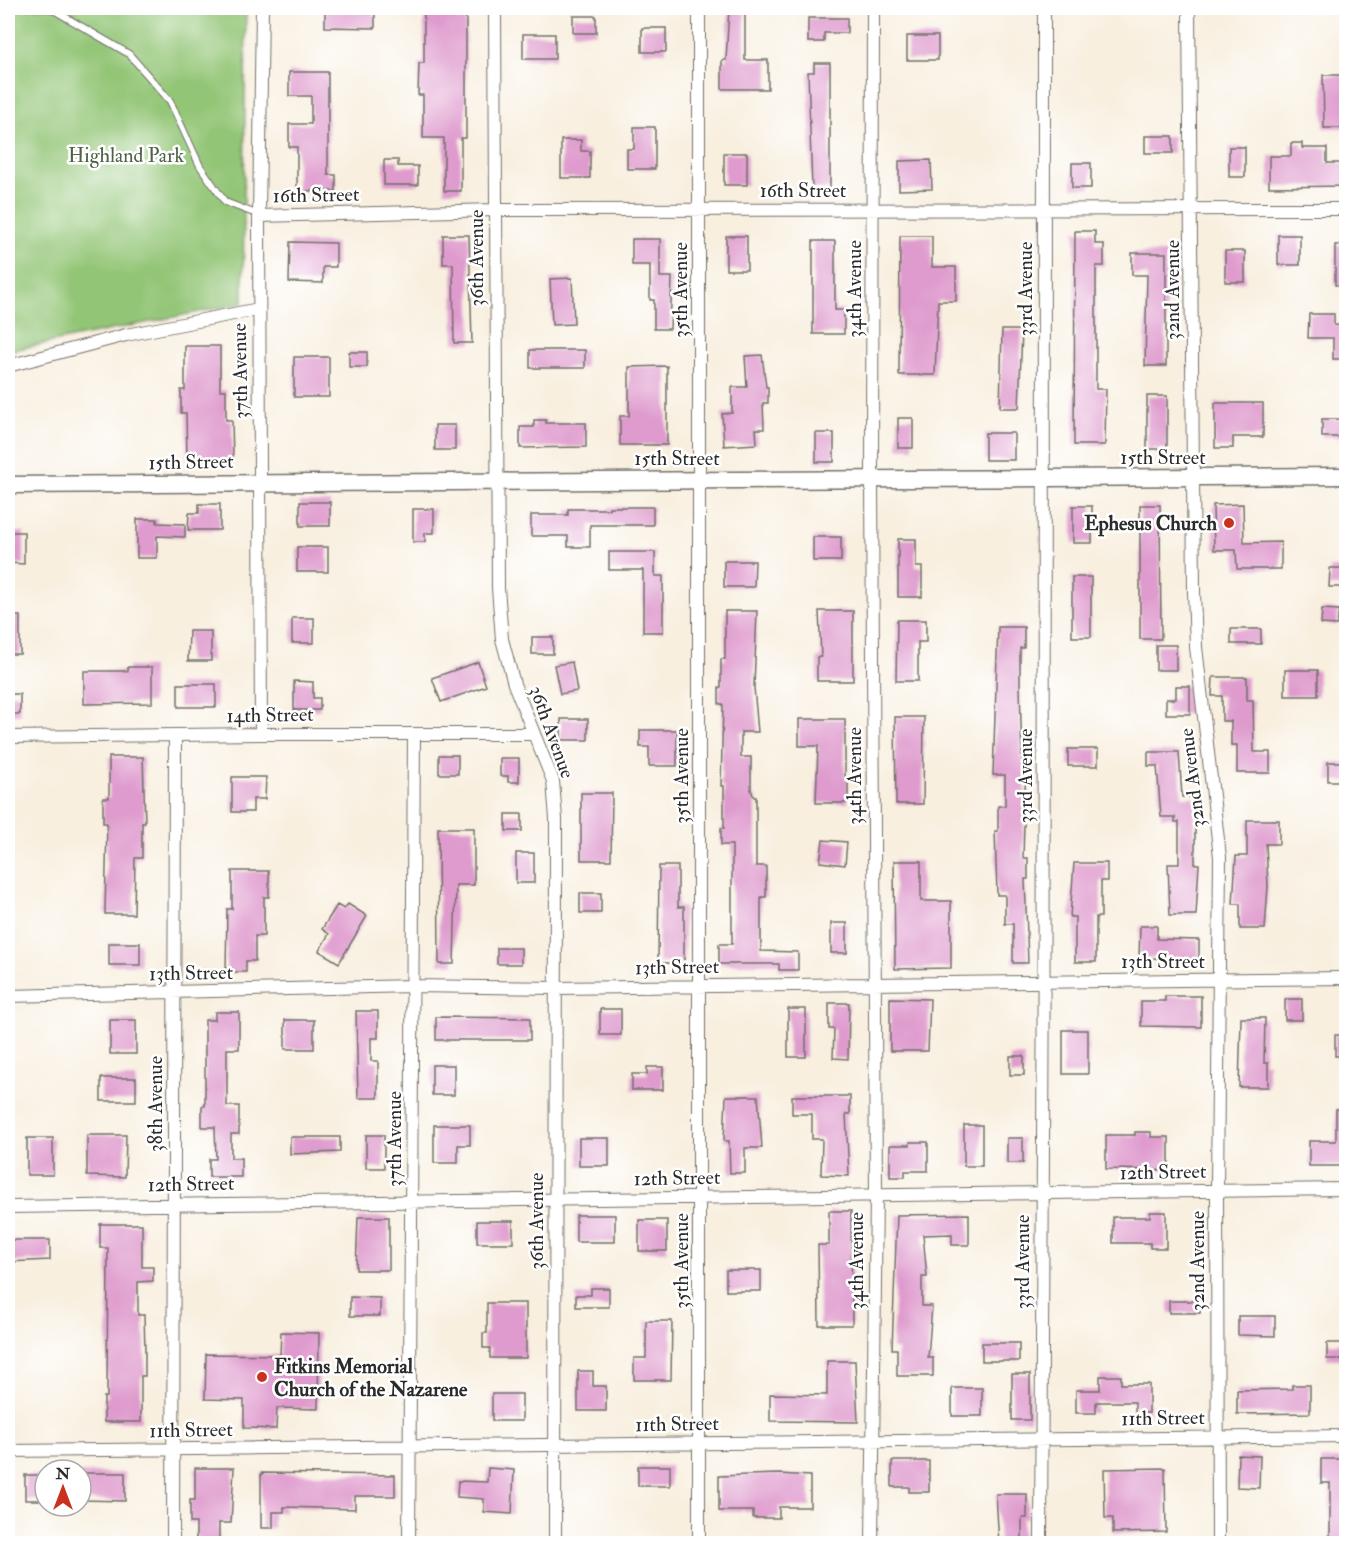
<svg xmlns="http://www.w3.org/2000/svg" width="1354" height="1551" font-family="'IM FELL Double Pica',serif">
<rect width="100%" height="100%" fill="#fff"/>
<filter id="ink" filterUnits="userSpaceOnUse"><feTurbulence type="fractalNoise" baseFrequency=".0167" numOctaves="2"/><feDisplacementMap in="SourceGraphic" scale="12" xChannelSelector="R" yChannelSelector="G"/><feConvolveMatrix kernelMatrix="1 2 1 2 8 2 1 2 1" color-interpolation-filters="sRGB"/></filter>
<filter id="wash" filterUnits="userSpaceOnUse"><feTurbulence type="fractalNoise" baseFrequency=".008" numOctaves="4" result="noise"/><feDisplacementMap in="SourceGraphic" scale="24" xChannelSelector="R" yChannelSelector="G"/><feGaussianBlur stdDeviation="1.35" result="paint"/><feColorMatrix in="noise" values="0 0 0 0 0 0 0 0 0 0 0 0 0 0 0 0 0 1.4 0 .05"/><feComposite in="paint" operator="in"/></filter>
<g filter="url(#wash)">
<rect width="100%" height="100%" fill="#f8efdf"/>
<!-- green -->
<path fill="#92c575" stroke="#5e7850" stroke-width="1.5" d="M8,8H246L243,303L8,351Z"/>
<g id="blocks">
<!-- building -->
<path fill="#df9bce" d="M325,8H375V28L325,27Z
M729,8H745V60H768V89H722V60H726Z
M424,14H466V138H461V191H444V138H423V95H418L419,63H424Z
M573,16H596V33H573Z
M808,18H847V33H824V42H808Z
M642,28H666V52H642Z
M523,34H555V59H523Z
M907,36H938V60H907Z
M814,63H830V189H812L808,72H814Z
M289,72H328V175H336V191H297V147H289V124H311V96H289Z
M1323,75H1347V128H1324Z
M634,127H655V169H627V149H634Z
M1145,136H1173V153H1145Z
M561,140H581V151H590V178H561Z
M1291,143H1302V148H1327V163H1347V186L1269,187V156H1291Z
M1229,147H1245V177H1229Z
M724,153H747V185H724Z
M384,160H398V166H418V185H384Z
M931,160L932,189L899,190V161Z
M1072,163H1091V188H1072Z
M1075,231H1095V244H1104V266H1096V389H1106L1105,445H1074Z
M443,235H469L472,343H454L453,264H443Z
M1278,235H1300V265H1278Z
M726,236H747V270H726Z
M900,236H932V267H956V301H938L935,375H899Z
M632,239H660V277H672L670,329H654V300H650V265H632Z
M813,241H835V310H844V334H813Z
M290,242L336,243V267H323V283L289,282Z
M1335,245H1347V285H1335Z
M1225,251H1245V282H1225Z
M1132,253H1166V366H1145L1147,275H1132Z
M572,278L574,324L552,325L550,279Z
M1309,314H1334V325L1347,326V359H1333V338H1308Z
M1002,330H1022L1019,408H1000Z
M185,346H220V390H226V420H232L233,459L187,460L186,413H181V390H185Z
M530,350H585V368H530Z
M349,352H367V367H349Z
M762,355L766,387H768V403H763L764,429H756L757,444L724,446L722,414L732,413V387H747L745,356Z
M294,357H329V397H294Z
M667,366V445H620V416H629V367Z
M1147,396H1167V449H1147Z
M1215,403H1263V437H1233V448H1215Z
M898,418H913V448H898Z
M1322,419H1347V437H1322Z
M534,420H546V423H586V447L520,448V427H534Z
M435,425H455V450H435Z
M816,433H834V462H816Z
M985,433H1014V460H985Z
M300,502H330V526H300Z
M199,504H220V530H188L189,513H199Z
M1243,504L1244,543L1281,542V569H1237L1236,550H1214L1213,505Z
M1140,505H1160L1161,639H1140Z
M1073,506H1092V543H1073Z
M609,507H653V525H590V547H568V536H531V515H568V509H609Z
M413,509H434V533H425V542H413Z
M137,519H157V523L185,524V537L157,536V558H137Z
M8,532H24V564L8,563Z
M813,537H841V561H813Z
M898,539H916V567H922V597H898Z
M297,547H328V572H297Z
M609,552H655V576H663V632H643V570H609Z
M724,561H755L754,587H724Z
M1330,568H1347V587H1329Z
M1072,577H1091V637H1072Z
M1322,609L1339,610L1337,625L1321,624Z
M725,611H757L754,687L758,732H741V757H751V790L754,797H756V866H766V897H761V951L798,952V970H779V964H719V944H732V845H721V828H724V786H721L723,704H719V687H721V659H725Z
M819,611H853V681H817V657H821Z
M8,616H20V654H8Z
M292,618H314V643H292Z
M897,620H926V642H918V681H896Z
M998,627H1024V648H1020V687L1022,759H1026L1023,858H1028V879H1025L1028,963H1013V924H1005V895H997L995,831H998V806H1005V775H993Z
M1231,629H1261V644H1231Z
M189,631H211V661H188Z
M532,637H553V654H532Z
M1156,645H1176V670H1156Z
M478,662L486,686L441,702L432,678Z
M572,662L577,691L560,694L554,665Z
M128,667H152V703L84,704V671H128Z
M1285,670H1318V696H1285Z
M1213,677H1247V700H1253L1254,752H1270V773H1237V745H1231V721H1222V696H1212Z
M294,681L313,682V698H320V710H294Z
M178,684H216V707H178Z
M1176,686H1190V714H1166V699H1176Z
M8,694H20V714H8Z
M895,717H924L923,804H896Z
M561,719H588V740H561Z
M799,719H845V779H848V803H816L818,746H799Z
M640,730H677V766H649V747H640Z
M1068,749H1098V766H1068Z
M1148,752H1179L1182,797H1195V864H1199L1196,915H1170L1168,864H1179V822H1175V817H1161L1157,766H1148Z
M439,755H458V774H439Z
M109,757H143L145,823H142V858H135L134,914H105L107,823H103V798H109Z
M500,758H519V782H508V776H500Z
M1328,762H1347V781H1328Z
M232,777H266L265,799H253V812H232Z
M581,793H612L611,860H581Z
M506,814H522V831H506Z
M1247,820H1279V844H1266L1268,886L1265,929H1240V904H1233L1236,856H1247Z
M438,828H474V885H456L454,964H439Z
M823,840L847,842L845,865L820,862Z
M516,853H534V883H516Z
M894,861H921V901H951V968L895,969Z
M1074,863H1107V881H1101V917H1096V962H1075V917H1070Z
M659,866H678V907H684V963H658Z
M232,871H269V897H264V936H255V961H246V972H226L227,909H232Z
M580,893H601V913H580Z
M348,904L367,916L339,963L319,951L329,934L322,929L337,905L344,909Z
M831,923H847V953H831Z
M1140,926H1157V939L1199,940V959L1139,958Z
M109,943H140V965H109Z
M497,948H521V964H497Z
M1165,996H1201V1027L1141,1026V1001H1165Z
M890,998L930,999L928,1051H890Z
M1285,999H1302V1020H1285Z
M829,1003H849L848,1059L833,1058L834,1029H829Z
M600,1009H621V1035H600Z
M788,1009H806V1057H788Z
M356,1011H378V1038H371V1061H378V1098H358Z
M215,1012H239V1049H227V1106H239V1134H231V1158H241V1177H209V1159H216L215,1127H202V1106H205V1020H215Z
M436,1017L530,1018V1040H436Z
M1241,1018H1265L1264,1063H1268V1087H1239Z
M110,1020H136V1054H110Z
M285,1020H314V1049H285Z
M1063,1030H1088V1074H1063Z
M1335,1035H1347V1056H1335Z
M1010,1056H1024V1075H1010Z
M432,1065H454V1095H432Z
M647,1067H663V1090H632V1074H647Z
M101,1078H136V1101H101Z
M726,1096H758L762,1148H745V1173H730L729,1141H724Z
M792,1096H850V1114H846L849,1176L821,1175L822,1139H812V1114H792Z
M1336,1109H1347V1166H1309V1141H1336Z
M434,1125H470V1145H458V1163H434Z
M964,1125H982V1166H964Z
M1135,1132H1151V1137H1169V1170L1106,1169V1135H1135Z
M87,1135H126L125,1177L87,1176Z
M366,1135H384V1168H366Z
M290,1137H340V1152L290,1154Z
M27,1138H53V1175H27Z
M579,1138H609V1166H579Z
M1007,1138H1023V1163H1007Z
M910,1142H928V1171H905V1177H890V1145H910Z
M829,1211H851L852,1325H819L818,1245H829Z
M1150,1212H1166V1248H1150V1243H1113V1217H1150Z
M969,1214V1245H952V1234L923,1235L927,1277H922V1306H932L928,1358H933V1376H897V1349H892L897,1215Z
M576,1215H615V1242H576Z
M358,1217H389V1270H356Z
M639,1220H667V1251H639Z
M477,1221H513V1243H477Z
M100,1224H142V1267H153V1281L138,1282V1315H144L145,1351V1376H141V1422H104V1397H107L108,1248H100Z
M8,1240H50V1260L8,1262Z
M726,1270H761V1291H726Z
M591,1288H609V1307H576V1295H591Z
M350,1297L380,1298V1316H350Z
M1169,1301H1200V1313H1169Z
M487,1303H526V1358H490V1348H483V1333H487Z
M1238,1316H1275V1336L1238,1335Z
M646,1321H672L671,1380H634V1358H646Z
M281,1332L319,1333L318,1409L277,1408L276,1429L244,1428V1400L205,1399L206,1354L280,1355Z
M982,1343H1019V1361H982Z
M1327,1343H1347V1359H1327Z
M827,1361H855L858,1422L770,1421V1394L827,1395Z
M578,1371H593V1386H606V1411H578Z
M1012,1374H1030V1420H1012Z
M1100,1376H1121V1384H1149V1413H1135V1402H1096V1413H1076V1390H1100Z
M1292,1385H1310V1413L1237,1414V1390L1292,1389Z
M952,1388H982V1416H952Z
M492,1394H522V1421H492Z
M1238,1455L1260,1456L1259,1488L1237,1487Z
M1321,1459H1347V1544H1330V1483H1321Z
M892,1461H929V1492H909V1487H892Z
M638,1466H670V1486H638Z
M195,1468H234L231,1523H219V1544H196V1523H190V1500H195Z
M488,1468L514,1470L512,1514L484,1512V1499L457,1497L458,1481L487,1482Z
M1165,1468L1166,1532L1113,1533V1518H1105L1104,1469Z
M81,1473H125V1501L81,1500Z
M261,1473L395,1475V1496H355V1509L284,1507V1512H273V1528H261Z
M779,1474L810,1476V1507H779V1518H753V1511H719V1476Z
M25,1475H45V1500H25Z
M996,1494H1027V1518H1022V1544H999Z"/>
</g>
</g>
<g filter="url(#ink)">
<use href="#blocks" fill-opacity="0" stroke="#73706a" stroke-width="1.5"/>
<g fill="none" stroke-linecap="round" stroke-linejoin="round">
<defs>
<path id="service" d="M50,8L129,54L170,101L200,166L225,202L259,215"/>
<path id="minor" d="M495,8L498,588L502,639L514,684L553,781L556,819L555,1544
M699,8V1544
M1189,8L1194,592L1196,647L1220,857L1217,1191L1218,1544
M259,216L496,210L1346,209
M8,366L126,335L259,309
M261,734L259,216L262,8
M8,737L261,734H534
M8,996L413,986L557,988L1346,978
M8,1207L1346,1189
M8,1451L1346,1436
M173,1544L175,736
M409,1544L414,734
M872,1544L876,1195L872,479L873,8
M1041,1544C1044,1032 1046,519 1044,8"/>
<path id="tertiary" d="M8,485L1346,476"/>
</defs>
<!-- service casing -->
<use href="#service" stroke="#73706a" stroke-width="8"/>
<!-- minor casing -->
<use href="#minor" stroke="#73706a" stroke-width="14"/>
<!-- tertiary casing -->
<use href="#tertiary" stroke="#73706a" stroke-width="19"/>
<!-- service -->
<use href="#service" stroke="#fff" stroke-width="6"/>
<!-- minor -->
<use href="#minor" stroke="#fff" stroke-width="12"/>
<!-- tertiary -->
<use href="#tertiary" stroke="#fff" stroke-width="16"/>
</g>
</g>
<!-- markers -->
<g fill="#c8321e" stroke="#fff" stroke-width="2">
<circle cx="1229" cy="523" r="6"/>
<circle cx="262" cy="1377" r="6"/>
</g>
<g text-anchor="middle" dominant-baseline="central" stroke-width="5" stroke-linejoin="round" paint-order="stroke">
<!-- park labels -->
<g font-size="20" fill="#4f6145" stroke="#fff">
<text x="126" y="155">Highland Park</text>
</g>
<!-- street labels -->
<g font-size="20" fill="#2b2b2b" stroke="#fff">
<text x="803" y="190">16th Street</text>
<text transform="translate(316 195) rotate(-1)">16th Street</text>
<text transform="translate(476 258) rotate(-90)">36th Avenue</text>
<text transform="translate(854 289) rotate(-90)">34th Avenue</text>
<text transform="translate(1025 289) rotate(-90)">33rd Avenue</text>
<text transform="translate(680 290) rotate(-90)">35th Avenue</text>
<text transform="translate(1172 290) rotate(-90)">32nd Avenue</text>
<text transform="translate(240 371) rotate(-91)">37th Avenue</text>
<text x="1163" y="457">15th Street</text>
<text x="677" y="458">15th Street</text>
<text transform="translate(191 462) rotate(-1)">15th Street</text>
<text transform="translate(270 715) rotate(-1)">14th Street</text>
<text transform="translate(552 732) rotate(70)">36th Avenue</text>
<text transform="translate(681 776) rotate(-90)">35th Avenue</text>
<text transform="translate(854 776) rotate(-90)">34th Avenue</text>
<text transform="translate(1025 776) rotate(-90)">33rd Avenue</text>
<text transform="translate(1192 778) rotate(-97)">32nd Avenue</text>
<text x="1163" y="961">13th Street</text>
<text transform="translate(677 967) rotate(-1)">13th Street</text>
<text transform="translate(191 973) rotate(-1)">13th Street</text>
<text transform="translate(155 1104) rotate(-90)">38th Avenue</text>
<text transform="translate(394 1139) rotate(-90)">37th Avenue</text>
<text transform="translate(1163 1172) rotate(-1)">12th Street</text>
<text transform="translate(677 1178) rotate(-1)">12th Street</text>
<text transform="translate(191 1184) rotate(-1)">12th Street</text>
<text transform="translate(536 1221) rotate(-90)">36th Avenue</text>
<text transform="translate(681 1261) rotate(-90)">35th Avenue</text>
<text transform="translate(856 1261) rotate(-90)">34th Avenue</text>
<text transform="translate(1197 1261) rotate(-90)">32nd Avenue</text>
<text transform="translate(1022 1262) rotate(-90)">33rd Avenue</text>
<text transform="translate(1163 1418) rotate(-1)">11th Street</text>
<text transform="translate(677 1424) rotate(-1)">11th Street</text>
<text transform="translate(191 1430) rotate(-1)">11th Street</text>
</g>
<!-- poi labels -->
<g font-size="20" font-weight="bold" fill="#2b2b2b" stroke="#fff" text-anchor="end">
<text x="1217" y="523">Ephesus Church</text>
<text x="274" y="1366" text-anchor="start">Fitkins Memorial<tspan x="274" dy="23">Church of the Nazarene</tspan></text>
</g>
</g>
<!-- margin -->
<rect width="1354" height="1551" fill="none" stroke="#fff" stroke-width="30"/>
<!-- north arrow -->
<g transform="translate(63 1488)"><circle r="28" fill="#ffffff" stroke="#aaaaaa" stroke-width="1.5"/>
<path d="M0-4.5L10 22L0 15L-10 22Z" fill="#c8321e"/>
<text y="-9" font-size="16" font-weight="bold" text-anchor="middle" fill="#2b2b2b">N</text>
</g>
</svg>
